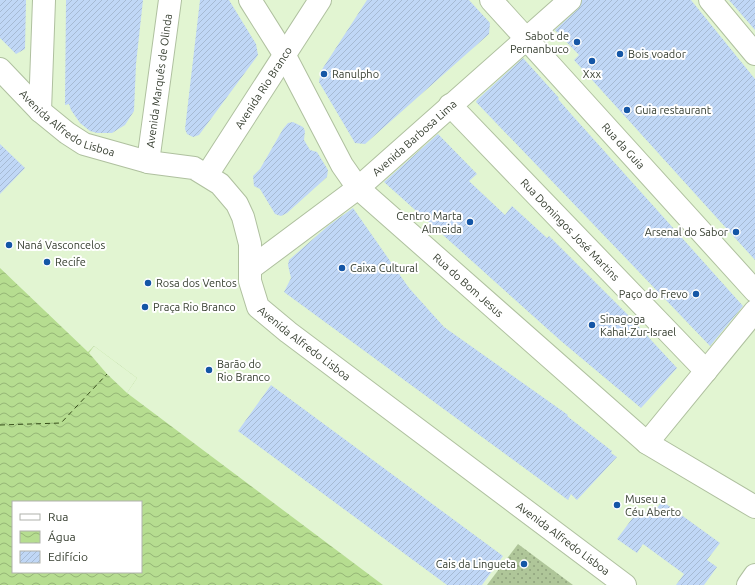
<svg xmlns="http://www.w3.org/2000/svg" width="755" height="585" font-family="Ubuntu,sans-serif">
<defs>
<pattern id="grass-dots" width="8" height="8" patternUnits="userSpaceOnUse"><rect width="8" height="8" fill="#afc699"/><path d="M2 2h.1M6 6h.1" fill="none" stroke="#8fa27d" stroke-width="1.8" stroke-linecap="round"/></pattern>
<pattern id="water-waves" width="16" height="10" patternUnits="userSpaceOnUse"><rect width="16" height="10" fill="#b6dd90"/><path d="M0 5q4-4 8 0t8 0" fill="none" stroke="#95b576"/></pattern>
<pattern id="building-hatch" width="6" height="6" patternUnits="userSpaceOnUse"><rect width="6" height="6" fill="#c0d7f6"/><path d="M-1 1l2-2M0 6l6-6M5 7l2-2" fill="none" stroke="#a6bad3"/></pattern>
</defs>
<rect width="100%" height="100%" fill="#e2f5d2"/>
<!-- grass -->
<path fill="url(#grass-dots)" d="M518,544L573,585H487Z"/>
<!-- water -->
<path fill="url(#water-waves)" fill-rule="evenodd" d="M0,268L88,352L94,346L137,378L127,393L383,585H0ZM13,502H141V572H13Z"/>
<!-- pier -->
<path fill="#e2f5d2" d="M94,346L137,378L127,393L107,374L89,353Z"/>
<g fill="none" stroke-linecap="round" stroke-linejoin="round">
<!-- ferry -->
<path stroke="#364e19" stroke-width="1" stroke-dasharray="5 4" stroke-linecap="butt" d="M0,425L61,423L107,374"/>
</g>
<!-- building -->
<path fill="url(#building-hatch)" d="M0,0H26L25,49L16,54L0,38Z
M66,0H143L136,64L134,111L125,125L112,133H97L90,131L80,123L71,110L69,104L65,105Z
M200,0H229L256,44L258,55L199,135L193,137L187,134L185,129Z
M367,0H469L490,23L489,34L365,144L355,143L319,82L321,71Z
M582,0H691L755,79V260L574,60L579,55L555,30L578,9Z
M729,0H755V30Z
M523,58L559,98L558,99L571,114L743,306L710,346L476,102L477,100Z
M293,122L303,127L305,131L304,140L310,150L317,152L328,170L327,177L287,213L281,216L275,214L260,189L254,186L253,176L260,169L283,129L288,123Z
M438,134L477,174L469,181L505,215L512,206L547,238L549,236L627,314L677,368L641,408L561,341L384,182Z
M0,144L25,168L0,194Z
M353,208L409,288L444,327L568,415L567,416L612,451L611,453L617,457L577,500L571,494L568,500L284,292L291,278L288,265L289,260L328,226Z
M271,385L503,556L482,585H447L238,431Z
M662,501L720,543L707,560L717,567L704,585H676L684,574L643,544L637,553L617,539L640,508L651,517Z"/>
<g fill="none" stroke-linecap="round" stroke-linejoin="round">
<defs>
<g id="minor">
<path id="s1" d="M250,0L284,54L342,165L358,188L647,443L755,507"/>
<path id="s2" d="M491,0L755,291"/>
<path d="M710,0L755,54"/>
<path id="s3" d="M450,105L706,371"/>
<path d="M40,111L44,0"/>
<path id="s4" d="M207,175L320,0"/>
<path id="s5" d="M251,268L358,188L570,0"/>
<path d="M647,443L755,311"/>
<path d="M748,585L755,575"/>
</g>
<g id="major">
<path id="s6" d="M0,69L40,111L67,133L84,144L148,162L194,168L220,184L237,204L243,217L250,244V281L258,307L288,332L625,585"/>
<path id="s7" d="M148,162L170,0"/>
</g>
</defs>
<!-- minor casing -->
<use href="#minor" stroke="#afc09f" stroke-width="24"/>
<!-- major casing -->
<use href="#major" stroke="#afc09f" stroke-width="24"/>
<!-- minor -->
<use href="#minor" stroke="#fff" stroke-width="22"/>
<!-- major -->
<use href="#major" stroke="#fff" stroke-width="22"/>
</g>
<!-- markers -->
<g fill="#1456a6" stroke="#fff" stroke-width="1.5">
<circle cx="577" cy="42" r="4"/>
<circle cx="620" cy="54" r="4"/>
<circle cx="592" cy="61" r="4"/>
<circle cx="324" cy="74" r="4"/>
<circle cx="627" cy="110" r="4"/>
<circle cx="470" cy="222" r="4"/>
<circle cx="736" cy="232" r="4"/>
<circle cx="9" cy="245" r="4"/>
<circle cx="47" cy="262" r="4"/>
<circle cx="342" cy="268" r="4"/>
<circle cx="148" cy="283" r="4"/>
<circle cx="696" cy="294" r="4"/>
<circle cx="145" cy="307" r="4"/>
<circle cx="592" cy="325" r="4"/>
<circle cx="209" cy="370" r="4"/>
<circle cx="617" cy="505" r="4"/>
<circle cx="524" cy="564" r="4"/>
</g>
<g text-anchor="middle" dominant-baseline="central" stroke-width="4" stroke-linejoin="round" paint-order="stroke">
<!-- poi labels -->
<g font-size="11" fill="#363e30" stroke="#fff" text-anchor="start">
<text x="569" y="36" text-anchor="end">Sabot de<tspan x="569" dy="13">Pernanbuco</tspan></text>
<text x="628" y="54">Bois voador</text>
<text x="332" y="74">Ranulpho</text>
<text x="592" y="74" text-anchor="middle">Xxx</text>
<text x="635" y="110">Guia restaurant</text>
<text x="462" y="216" text-anchor="end">Centro Marta<tspan x="462" dy="13">Almeida</tspan></text>
<text x="728" y="232" text-anchor="end">Arsenal do Sabor</text>
<text x="17" y="245">Naná Vasconcelos</text>
<text x="55" y="262">Recife</text>
<text x="350" y="268">Caixa Cultural</text>
<text x="156" y="283">Rosa dos Ventos</text>
<text x="688" y="294" text-anchor="end">Paço do Frevo</text>
<text x="153" y="307">Praça Rio Branco</text>
<text x="600" y="319">Sinagoga<tspan x="600" dy="13">Kahal-Zur-Israel</tspan></text>
<text x="217" y="364">Barão do<tspan x="217" dy="13">Rio Branco</tspan></text>
<text x="625" y="499">Museu a<tspan x="625" dy="13">Céu Aberto</tspan></text>
<text x="516" y="564" text-anchor="end">Cais da Lingueta</text>
</g>
<!-- street labels -->
<g font-size="11" fill="#363e30" stroke="#fff">
<text stroke="none"><textPath href="#s7" startOffset="82">Avenida Marquês de Olinda</textPath></text>
<text stroke="none"><textPath href="#s4" startOffset="104">Avenida Rio Branco</textPath></text>
<text stroke="none"><textPath href="#s6" startOffset="88">Avenida Alfredo Lisboa</textPath></text>
<text stroke="none"><textPath href="#s5" startOffset="209">Avenida Barbosa Lima</textPath></text>
<text stroke="none"><textPath href="#s2" startOffset="197">Rua da Guia</textPath></text>
<text stroke="none"><textPath href="#s3" startOffset="173">Rua Domingos José Martins</textPath></text>
<text stroke="none"><textPath href="#s1" startOffset="364">Rua do Bom Jesus</textPath></text>
<text stroke="none"><textPath href="#s6" startOffset="448">Avenida Alfredo Lisboa</textPath></text>
<text stroke="none"><textPath href="#s6" startOffset="772">Avenida Alfredo Lisboa</textPath></text>
</g>
</g>
<!-- legend -->
<rect x="12" y="501" width="130" height="72" fill="#ffffff" stroke="#afb2ac"/>
<rect x="20" y="514" width="20" height="6" fill="#ffffff" stroke="#afb2ac"/>
<text x="48" y="521" font-size="12" fill="#363e30">Rua</text>
<rect x="20" y="531" width="20" height="12" fill="url(#water-waves)" stroke="#afb2ac"/>
<text x="48" y="541" font-size="12" fill="#363e30">Água</text>
<rect x="20" y="551" width="20" height="12" fill="url(#building-hatch)" stroke="#afb2ac"/>
<text x="48" y="561" font-size="12" fill="#363e30">Edifício</text>
</svg>
